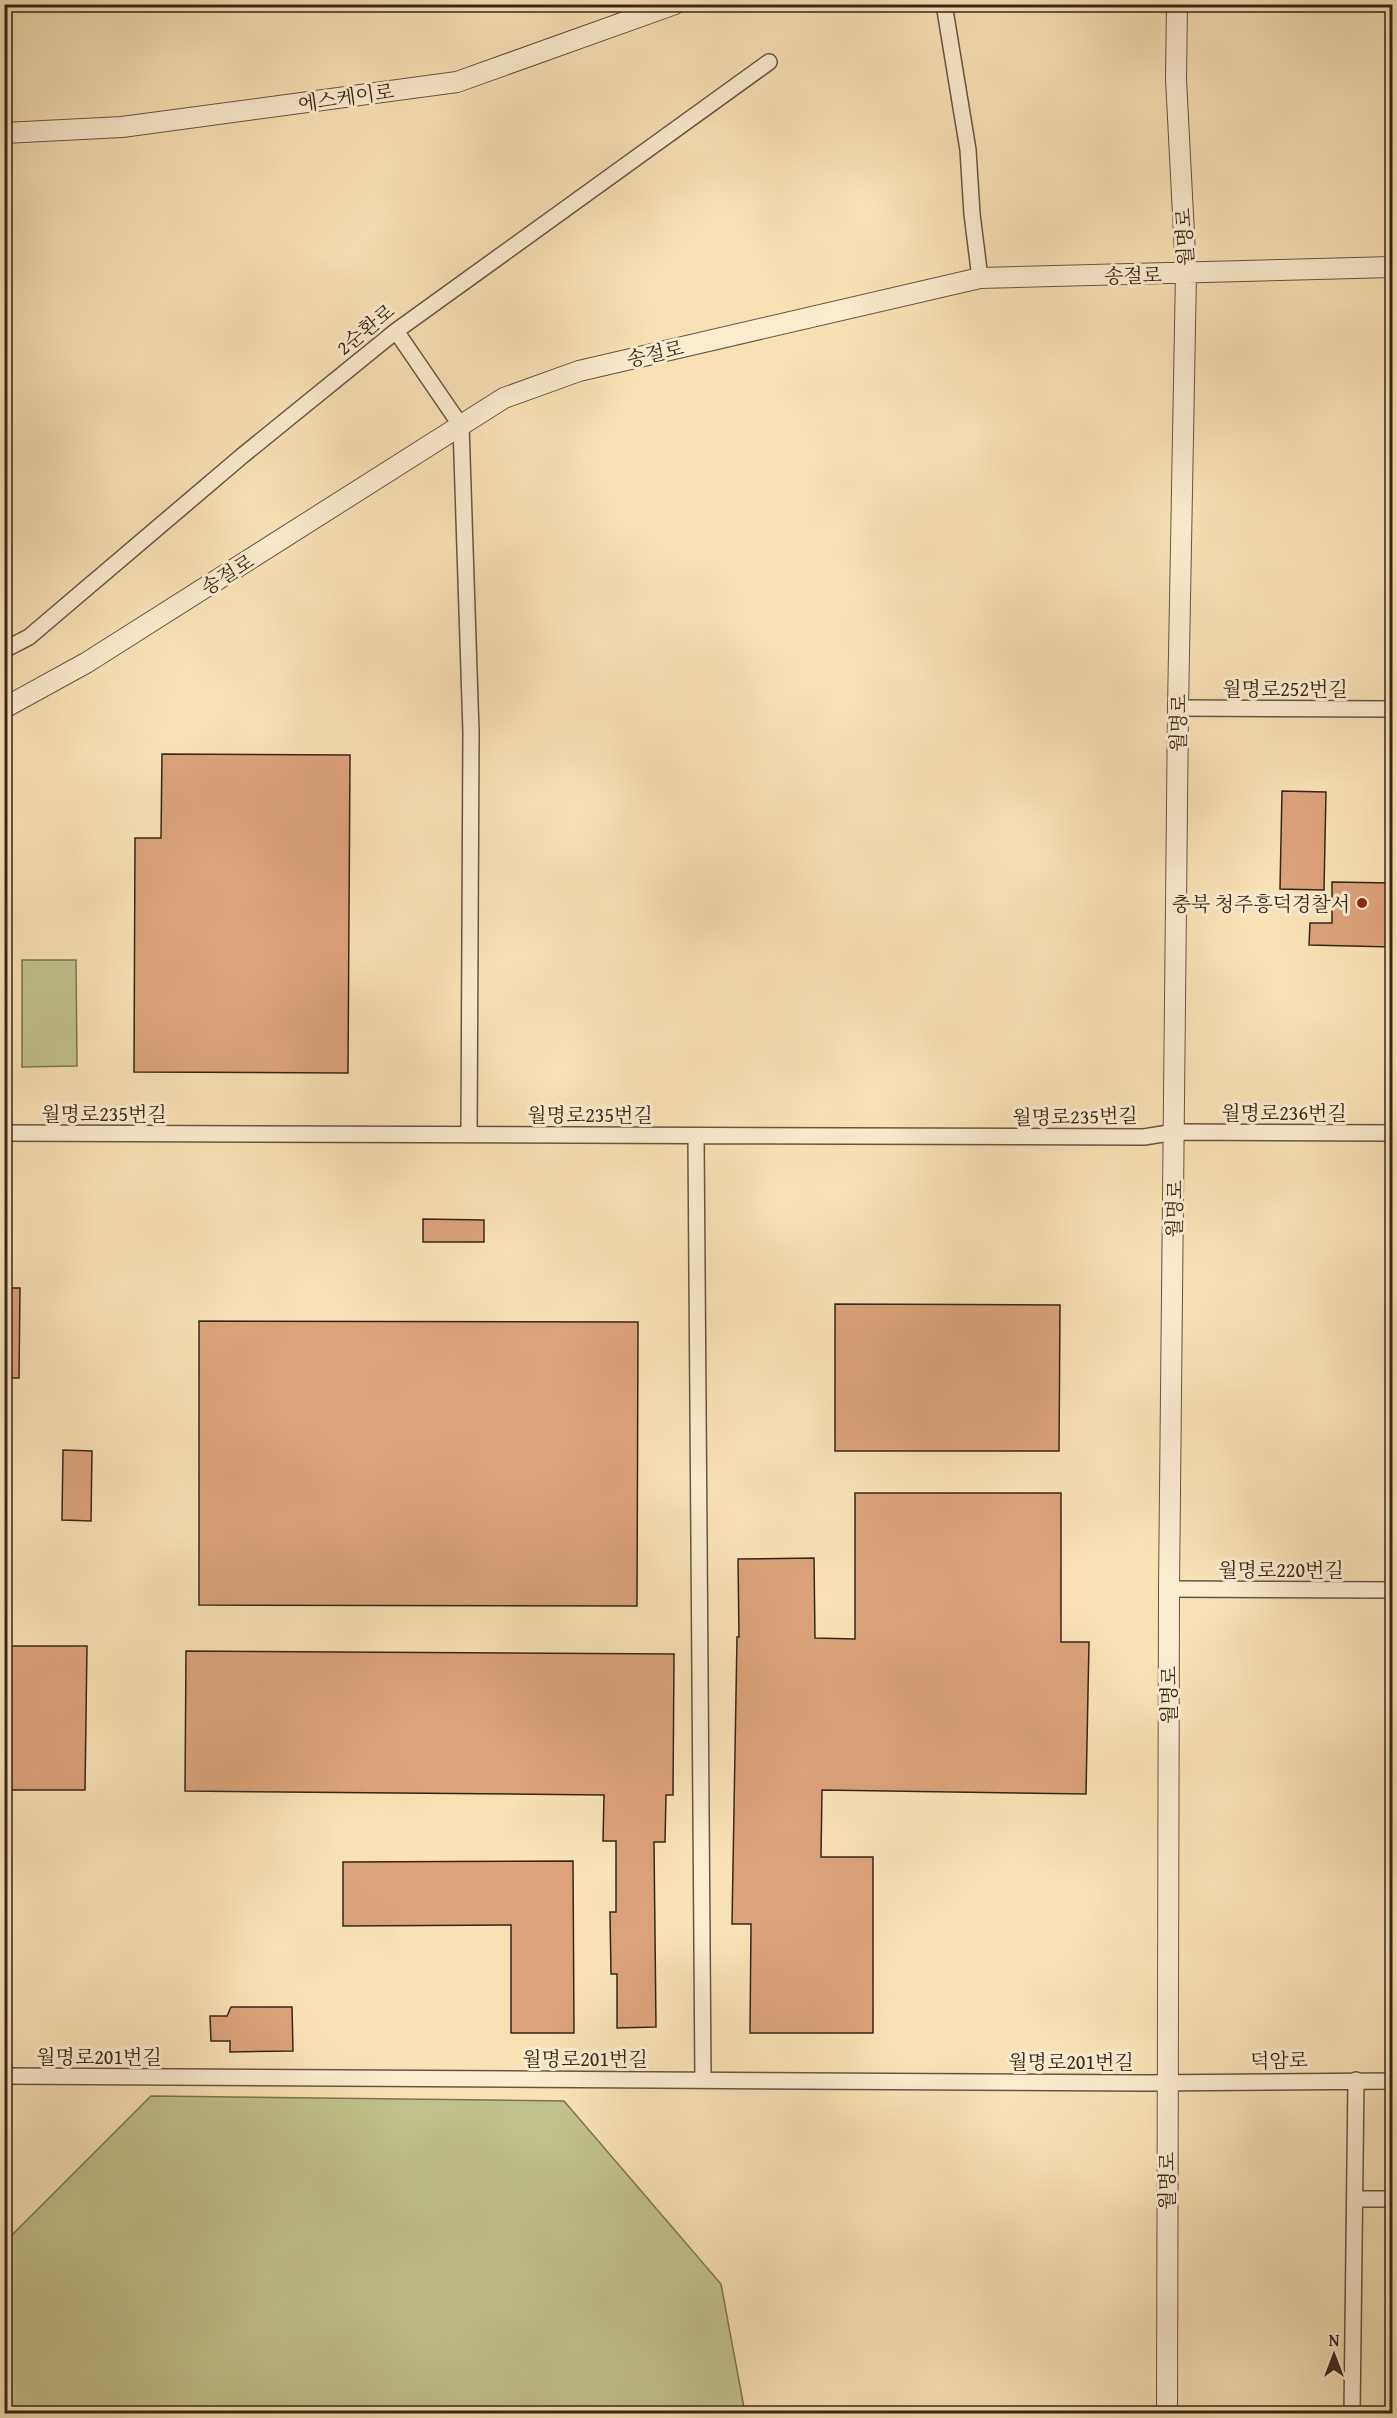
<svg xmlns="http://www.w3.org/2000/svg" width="1397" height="2418" font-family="'Gentium Book Plus','Noto Serif KR',serif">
<rect width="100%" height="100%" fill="#f8e2b5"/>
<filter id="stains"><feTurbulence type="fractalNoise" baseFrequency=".00333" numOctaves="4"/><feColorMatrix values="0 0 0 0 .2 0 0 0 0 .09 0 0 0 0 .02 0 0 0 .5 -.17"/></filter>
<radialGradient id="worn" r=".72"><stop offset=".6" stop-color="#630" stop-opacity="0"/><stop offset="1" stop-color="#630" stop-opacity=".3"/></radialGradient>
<!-- green -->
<path fill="#c1c28b" stroke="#7c7452" stroke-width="1.5" d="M22,960H76L77,1066L22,1067Z
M151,2096L564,2101L721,2284L745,2413H5V2242Z"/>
<!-- building -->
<path fill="#dca37a" stroke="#362719" stroke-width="1.5" d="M162,754L350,755L348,1073L134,1072L135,838H161Z
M1282,791L1326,792L1324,890L1280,889Z
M1332,882L1392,883V947L1309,945L1310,923H1332Z
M423,1219L484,1220V1242H423Z
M4,1288H20L19,1378H4Z
M835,1304L1060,1305L1059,1451H835Z
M199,1321L638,1322L637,1606L199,1605Z
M63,1450L92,1451L91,1521L62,1520Z
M855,1493H1061V1642H1089L1086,1794L822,1790L821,1857H873V2033H750L751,1924H732L737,1637H739L738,1559L814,1558L815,1638L855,1639Z
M4,1646H87L85,1790H4Z
M186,1651L674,1654L673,1795H666L665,1842H654L656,2027L617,2028V1974H611L610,1912H616V1841H603L604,1795L185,1791Z
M573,1861L574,2033H511V1925L343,1926V1862Z
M231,2007H292L293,2051L230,2052V2041H211L210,2016H227Z"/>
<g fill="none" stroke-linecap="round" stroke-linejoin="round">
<defs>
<path id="minor" d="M944,4L968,150L972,214L980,278
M396,331L461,426L471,732L469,1135
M4,650L29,637L242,456L396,331L769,62
M1178,708L1392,709
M4,1133L1144,1137L1175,1132L1392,1133
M696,1136L703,2080
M1169,1589L1392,1590
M4,2076L1146,2083L1392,2081
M1355,2199H1392
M1352,2414L1356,2080"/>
<path id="tertiary" d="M4,133L122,127L457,82L675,4
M4,708L86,663L504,398L579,371L980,278L1392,267
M1167,2414L1169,1589L1178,708L1186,273L1176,79L1177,4"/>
</defs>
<!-- minor casing -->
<use href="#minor" stroke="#665640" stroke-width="18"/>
<!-- tertiary casing -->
<use href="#tertiary" stroke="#665640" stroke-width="22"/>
<!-- minor -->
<use href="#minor" stroke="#faeccf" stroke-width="15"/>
<!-- tertiary -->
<use href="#tertiary" stroke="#faeccf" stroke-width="20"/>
</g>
<!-- markers -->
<circle fill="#8f2418" stroke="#faeccf" stroke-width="2" cx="1362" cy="903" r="6"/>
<g text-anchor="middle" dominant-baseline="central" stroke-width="6" stroke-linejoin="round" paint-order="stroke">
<!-- street labels -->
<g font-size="20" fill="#362719" stroke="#faeccf">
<text transform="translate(346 97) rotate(-8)">에스케이로</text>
<text transform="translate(1184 237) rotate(-93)">월명로</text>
<text transform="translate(1133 275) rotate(-1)">송절로</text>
<text transform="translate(365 329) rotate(-39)">2순환로</text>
<text transform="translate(655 353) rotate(-13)">송절로</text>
<text transform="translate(227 574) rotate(-32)">송절로</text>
<text x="1285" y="688">월명로252번길</text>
<text transform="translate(1178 723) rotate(-89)">월명로</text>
<text x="1284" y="1112">월명로236번길</text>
<text x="104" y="1113">월명로235번길</text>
<text x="590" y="1114">월명로235번길</text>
<text transform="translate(1075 1116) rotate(-1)">월명로235번길</text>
<text transform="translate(1174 1209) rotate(-89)">월명로</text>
<text x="1281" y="1569">월명로220번길</text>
<text transform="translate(1168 1695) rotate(-90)">월명로</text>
<text x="99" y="2056">월명로201번길</text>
<text x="585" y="2058">월명로201번길</text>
<text transform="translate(1279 2060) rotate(-1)">덕암로</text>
<text x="1071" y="2061">월명로201번길</text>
<text transform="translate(1166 2181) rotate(-90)">월명로</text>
</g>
<!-- poi labels -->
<g font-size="20" fill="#362719" stroke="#faeccf" text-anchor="end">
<text x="1350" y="903">충북 청주흥덕경찰서</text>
</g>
</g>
<!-- margin -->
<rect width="1397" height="2418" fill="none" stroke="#f8e2b5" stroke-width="24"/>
<rect x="6" y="6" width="1385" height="2406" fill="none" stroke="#362719" stroke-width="3"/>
<rect x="12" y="12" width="1373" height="2394" fill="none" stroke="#362719" stroke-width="1.5"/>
<!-- north arrow -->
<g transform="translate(1334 2355)" stroke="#faeccf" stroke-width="4.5" paint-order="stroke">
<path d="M0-4.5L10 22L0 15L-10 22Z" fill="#362719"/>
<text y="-9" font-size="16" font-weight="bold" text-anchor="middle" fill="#362719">N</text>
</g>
<rect width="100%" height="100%" filter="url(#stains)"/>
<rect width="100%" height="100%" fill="url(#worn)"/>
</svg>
